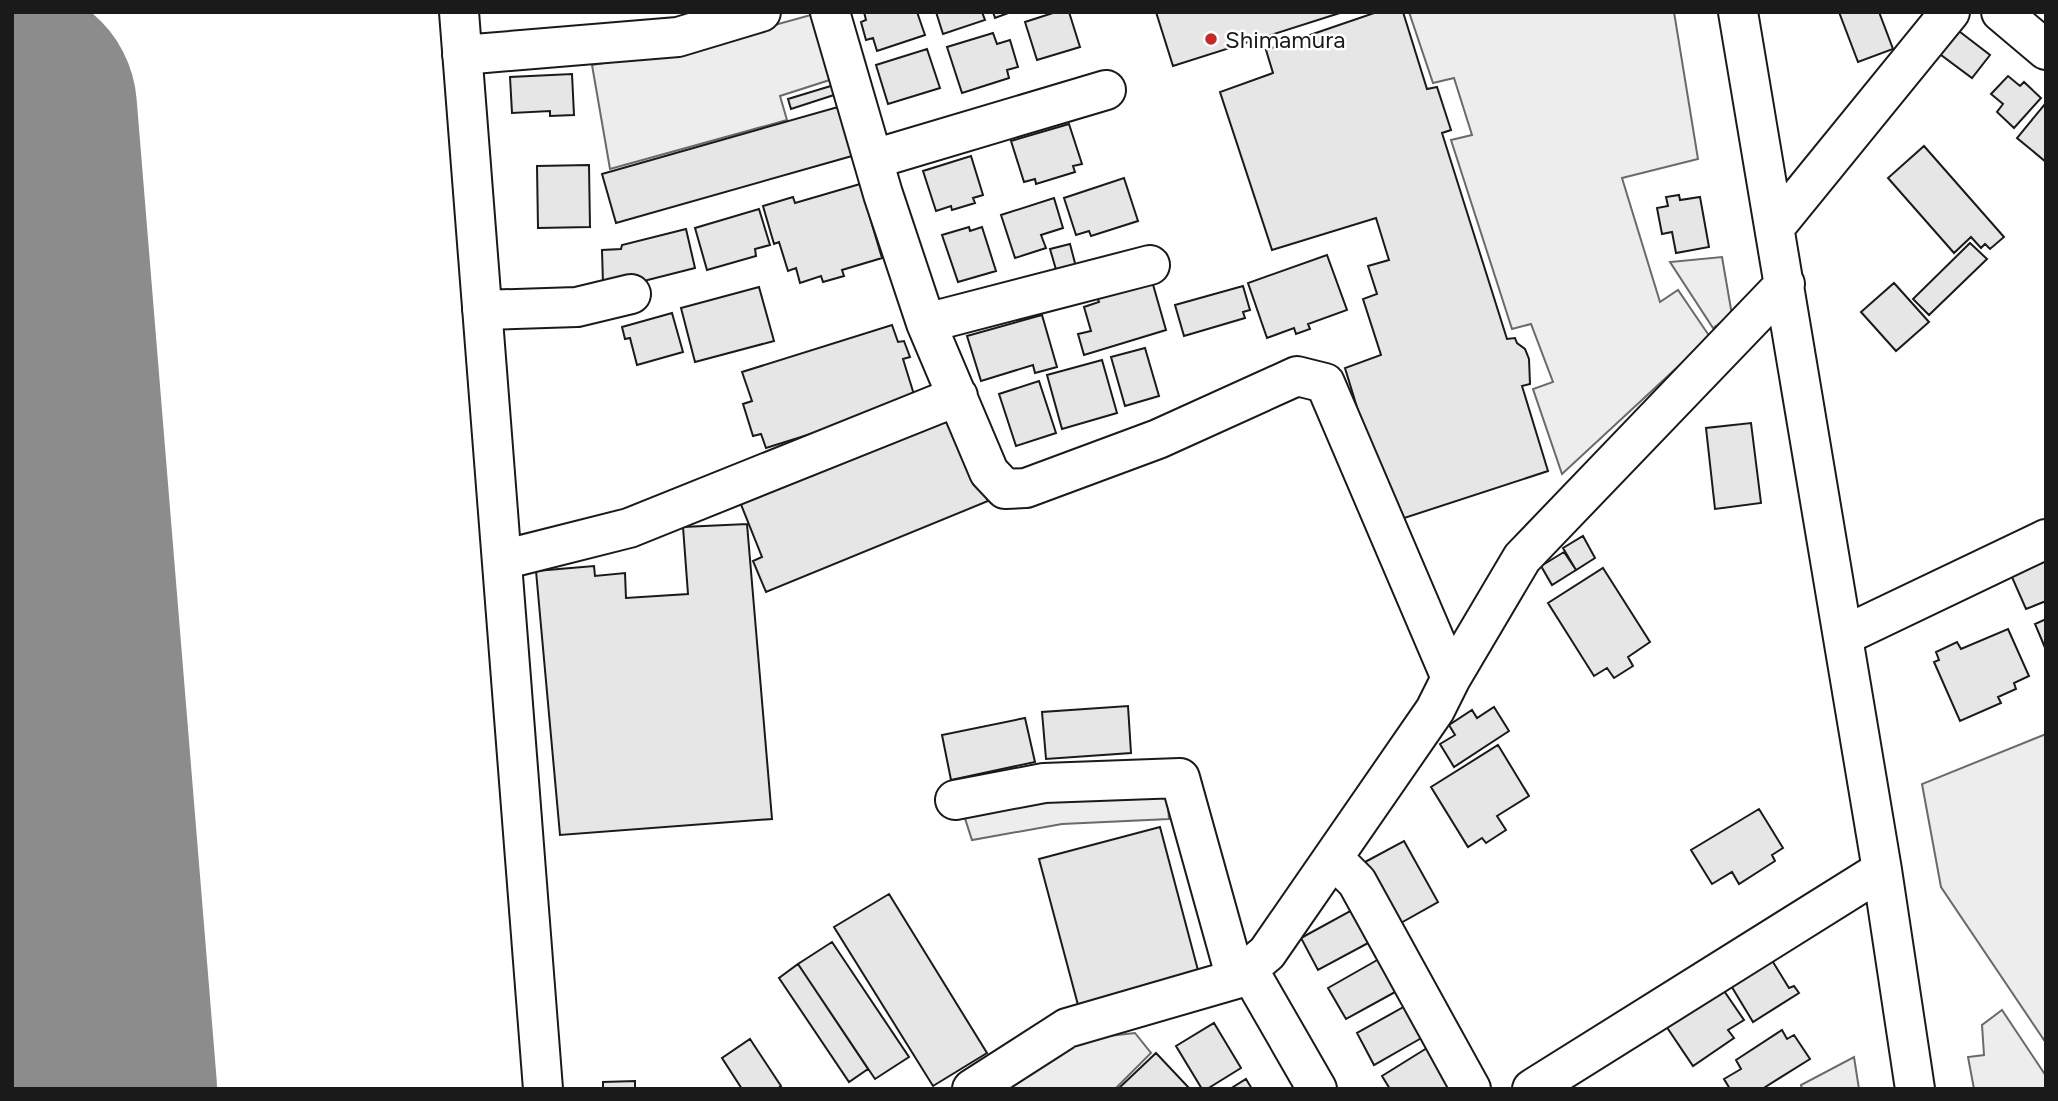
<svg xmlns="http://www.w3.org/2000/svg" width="2058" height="1101" font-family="Figtree,sans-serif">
<rect width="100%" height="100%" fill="#fff"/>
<!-- parking -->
<path fill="#ededed" stroke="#6a6a6a" stroke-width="2" d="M1409,12H1674L1698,159L1622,178L1660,302L1678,290L1710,337L1562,474L1533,389L1553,382L1531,324L1512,329L1451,140L1472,135L1454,78L1433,83Z
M818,13L839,77L780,96L787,120L610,169L592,65L688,49Z
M1722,257L1732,315L1713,328L1670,262Z
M2046,734V1043L1941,887L1922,784Z
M1166,782L1169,819L1062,824L972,840L960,803Z
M2002,1010L2046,1076V1089H1974L1968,1057L1984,1055L1982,1025Z
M1135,1033L1151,1053L1115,1089H1007L1081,1039Z
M1854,1057L1859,1089H1802L1801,1085Z"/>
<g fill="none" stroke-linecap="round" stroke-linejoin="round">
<!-- runway -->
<path stroke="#8c8c8c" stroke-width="250" d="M12,109L92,1089"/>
</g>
<!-- building -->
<path fill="#e6e6e6" stroke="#1a1a1a" stroke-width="2" d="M864,12H917L925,35L877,51L873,38L866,40L861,22L866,20Z
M936,12H982L985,20L943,34Z
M993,12H1011L995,18Z
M1056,12H1069L1080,47L1037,60L1025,22Z
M1156,12H1343L1173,66Z
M1377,12H1403L1427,89L1437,87L1451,130L1442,133L1507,339L1515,338L1517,343L1525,349L1529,359L1530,384L1522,386L1548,471L1392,522L1345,368L1381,355L1363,299L1377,294L1368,266L1389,260L1376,218L1272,250L1220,92L1273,73L1266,50Z
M1839,12H1879L1893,49L1858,62Z
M1951,25L1990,55L1972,78L1933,49Z
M993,33L997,44L1010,40L1018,67L1007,70L1009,78L962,93L947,47Z
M927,49L940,88L888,104L876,65Z
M572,74L574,115L550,116V111L512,113L510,77Z
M2008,76L2020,86L2024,82L2041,98L2014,128L1997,112L2003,104L1991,94Z
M834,85L837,94L791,109L788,99Z
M2045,104H2046V162L2017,138Z
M838,107L852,156L616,223L602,174Z
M1069,124L1082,164L1073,166L1075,172L1036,184L1035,179L1024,182L1011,141Z
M1924,146L2004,237L1990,249L1985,244L1981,248L1971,237L1954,253L1888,178Z
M971,156L983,195L973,198L975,203L952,210L951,206L936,211L923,171Z
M589,165L590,227L538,228L537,166Z
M1124,178L1138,221L1091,236L1089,231L1076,235L1064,198Z
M860,184L882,258L842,270L844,276L823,282L821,276L800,283L796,268L788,271L779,242L774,244L763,206L793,197L795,203Z
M1679,195L1680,200L1700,197L1709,247L1676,253L1672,232L1662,234L1657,208L1668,206L1666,197Z
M1054,198L1063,228L1041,235L1046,248L1015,258L1001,215Z
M759,209L770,245L755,249L756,256L707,270L695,228Z
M969,227L970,231L982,227L996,271L958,282L942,235Z
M686,229L695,268L632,284H603L602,250L621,249L622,245Z
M1970,243L1987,259L1929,315L1913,299Z
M1070,244L1076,267L1057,273L1050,249Z
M1327,255L1347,310L1308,324L1310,329L1296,334L1294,328L1267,338L1248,283Z
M1152,281L1166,330L1084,355L1078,334L1091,331L1084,307L1099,302L1097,297Z
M1894,283L1929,322L1896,351L1861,312Z
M1243,286L1250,310L1243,312L1245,318L1184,336L1175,305Z
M759,287L774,341L695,362L681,308Z
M672,313L683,352L637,365L630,338L625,339L622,327Z
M1042,315L1057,367L1035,373L1033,365L981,381L967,336Z
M892,325L898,342L904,341L910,357L903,359L916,401L766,448L761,434L753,436L743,404L752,401L742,372Z
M1145,348L1159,396L1125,406L1111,357Z
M1102,360L1117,413L1062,429L1047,375Z
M1039,381L1056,433L1016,446L999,394Z
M953,415L988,501L766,592L753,561L762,557L740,502Z
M1751,423L1761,503L1715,509L1706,428Z
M747,524L772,819L560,835L536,571L594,566L595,576L625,573L626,598L688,594L683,527Z
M1583,536L1595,558L1576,570L1563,548Z
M1564,552L1576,570L1552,585L1541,566Z
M2046,554V601L2026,609L2011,575Z
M1603,568L1650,642L1628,657L1633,666L1614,678L1607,668L1594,676L1548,603Z
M2046,619V650L2035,624Z
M2008,629L2029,676L2014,683L2016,689L1998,697L2001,703L1960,721L1934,662L1939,660L1936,652L1957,642L1961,649Z
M1128,706L1131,753L1046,759L1042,712Z
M1494,707L1509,731L1454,767L1440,744L1455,735L1449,725L1472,710L1477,718Z
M1025,718L1035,762L951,780L942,735Z
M1498,745L1529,796L1497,816L1506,830L1486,843L1482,838L1468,847L1431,787Z
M1759,809L1783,848L1772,855L1775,861L1739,884L1732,872L1712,884L1691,850Z
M1160,827L1199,974L1078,1005L1039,859Z
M1404,841L1438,902L1399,924L1365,862Z
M889,894L987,1053L933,1086L834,927Z
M1352,910L1370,942L1318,970L1301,938Z
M832,942L909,1057L875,1079L798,964Z
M1768,954L1789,988L1794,986L1799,993L1753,1022L1727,979Z
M1379,959L1397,991L1346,1019L1328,988Z
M798,964L868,1069L849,1082L779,978Z
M1720,985L1744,1020L1728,1030L1734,1038L1693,1066L1664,1023Z
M1407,1005L1425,1036L1374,1065L1357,1033Z
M1214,1023L1241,1068L1207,1089H1202L1176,1046Z
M1782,1030L1787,1039L1794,1035L1810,1059L1762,1089H1730L1724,1079L1741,1069L1736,1060Z
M750,1039L781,1086L777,1089H742L722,1058Z
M1427,1048L1457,1089H1390L1382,1076Z
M1156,1053L1190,1089H1118Z
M1246,1079L1252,1089H1230Z
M635,1081V1089H603V1082Z"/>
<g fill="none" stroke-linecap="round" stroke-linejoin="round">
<defs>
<path id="minor" d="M459,12L543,1089
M830,12L883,194L926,323L989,472L1005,489L1026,488L1158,439L1297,376L1325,383L1451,678
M1738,12L1882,870L1915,1089
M2001,12L2046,50
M462,55L678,37L761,12
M874,159L1106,90
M1775,227L1950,12
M482,310L577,307L631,294
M926,323L1150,265
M502,560L629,528L958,396
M1843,636L2046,539
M955,800L1044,783L1180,778L1236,979
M1333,858L1357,882L1471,1089
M1248,969L1317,1089
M972,1089L1067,1028L1236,979L1267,953L1435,710L1451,678L1522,558L1785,284
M1532,1089L1882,870"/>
</defs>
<!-- minor casing -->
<use href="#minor" stroke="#1a1a1a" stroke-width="42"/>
<!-- minor -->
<use href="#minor" stroke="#fff" stroke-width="38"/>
</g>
<!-- markers -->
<circle fill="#c62828" stroke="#fff" stroke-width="2.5" cx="1211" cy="39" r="7"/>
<g text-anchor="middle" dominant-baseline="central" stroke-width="5" stroke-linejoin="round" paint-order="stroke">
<!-- poi labels -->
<g font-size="24" fill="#1a1a1a" stroke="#fff" text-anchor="start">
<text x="1225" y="39">Shimamura</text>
</g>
</g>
<!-- border -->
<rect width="2058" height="1101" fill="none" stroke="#1a1a1a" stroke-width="28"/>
</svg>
